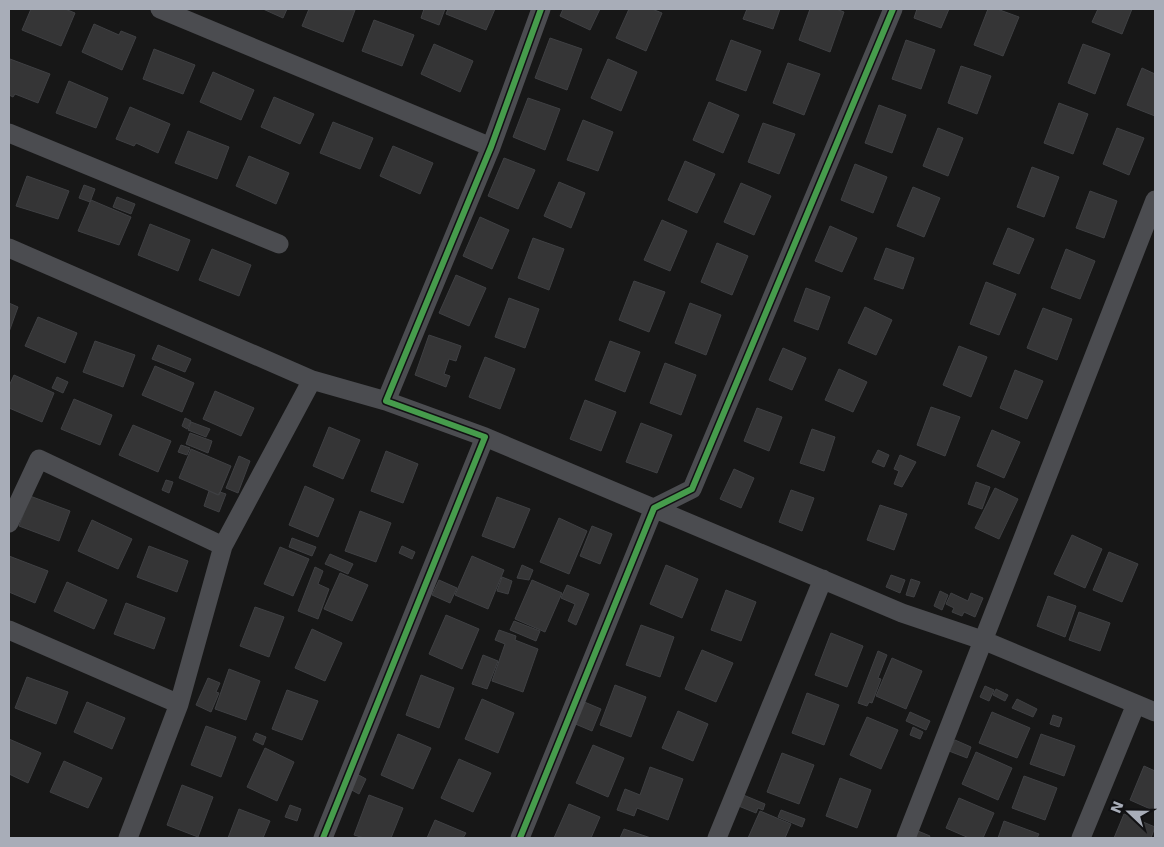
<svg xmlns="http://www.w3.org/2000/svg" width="1164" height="847" font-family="'DejaVu Sans',sans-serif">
<rect width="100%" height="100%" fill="#171717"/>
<!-- building -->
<path fill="#353536" stroke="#3f4043" d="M31,9H65L75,13L61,46L22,30Z
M263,9H287L283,18Z
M309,9L355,10L343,42L302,26Z
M424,9H445L439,25L421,18Z
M448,9H495L486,30L446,14Z
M563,9H600L590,30L560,16Z
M629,9H652L662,13L646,51L616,38Z
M747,9H780L773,29L743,19Z
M810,9H836L844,12L830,52L799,40Z
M917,9H949L941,28L914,18Z
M988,9H997L1019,17L1003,56L974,45Z
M1098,9H1132L1122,34L1092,22Z
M374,20L414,35L402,66L362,51Z
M94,24L119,35L121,31L136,37L122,70L82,52Z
M550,38L582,49L567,90L535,78Z
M731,40L761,51L746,91L716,80Z
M906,40L935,50L921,89L892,79Z
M434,44L473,61L460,92L421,74Z
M1083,44L1110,54L1095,94L1068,83Z
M154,49L195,65L183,94L143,79Z
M10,59L50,74L38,103L15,94L13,97L9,95Z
M608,59L637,72L621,111L591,98Z
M788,63L820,74L804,115L773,103Z
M961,66L991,76L977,114L948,103Z
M1142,68L1155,74V116L1127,105Z
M213,72L254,90L241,120L200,102Z
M69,81L108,98L96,128L56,113Z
M274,97L314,114L300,144L261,127Z
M528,98L560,109L545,150L513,137Z
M709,102L739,115L723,153L693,140Z
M1059,103L1088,114L1073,154L1044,143Z
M879,105L906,115L892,153L865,143Z
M130,107L170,124L158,153L136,143L134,146L116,139Z
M583,120L613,132L598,171L567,160Z
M333,122L373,138L360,169L320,153Z
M763,123L795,134L779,174L748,162Z
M938,128L963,138L948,176L923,166Z
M1117,128L1144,138L1129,175L1103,164Z
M188,131L229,147L217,179L175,163Z
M393,146L433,163L420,194L380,176Z
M249,156L289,173L276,204L236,186Z
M504,158L535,170L518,209L488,196Z
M685,161L715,174L697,213L668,200Z
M855,164L887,177L873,213L841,200Z
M1032,167L1059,177L1044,217L1017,207Z
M27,176L69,191L58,219L16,206Z
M559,182L585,193L571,228L544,216Z
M741,183L771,196L754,235L724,222Z
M84,185L95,189L90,202L79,198Z
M913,187L940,198L924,237L897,226Z
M1090,191L1117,201L1104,238L1076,228Z
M117,197L135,204L131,214L113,207Z
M91,200L131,217L119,245L78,231Z
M480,217L509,230L492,269L463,256Z
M662,220L687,231L670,271L644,260Z
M150,224L190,240L178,271L138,255Z
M830,226L857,238L842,272L815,261Z
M1008,228L1034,239L1019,274L993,264Z
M533,238L564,249L549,290L518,278Z
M717,243L748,256L732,295L701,282Z
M886,248L914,258L903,289L874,279Z
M212,249L251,265L239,296L199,280Z
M1066,249L1095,261L1080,299L1051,288Z
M456,275L486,288L469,326L439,313Z
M634,281L665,292L649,332L619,320Z
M986,282L1016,294L999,335L970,324Z
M806,288L830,297L818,330L794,321Z
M509,298L539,309L525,348L495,337Z
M9,303L18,307L9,332Z
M690,303L721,315L706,355L675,343Z
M865,307L892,320L876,355L848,343Z
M1043,308L1072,319L1057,360L1027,348Z
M38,317L77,333L65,363L25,346Z
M429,335L461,346L456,361L449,359L444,374L450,376L446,387L415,375Z
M95,341L135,355L123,387L83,372Z
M610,341L640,352L625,392L595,380Z
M158,345L191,359L185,372L152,359Z
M959,346L987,357L971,397L943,385Z
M783,348L806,358L792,390L769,380Z
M485,357L515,369L500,409L469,397Z
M665,363L696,375L681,415L650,403Z
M155,366L194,383L182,412L142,395Z
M839,369L867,382L853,412L825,400Z
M1015,370L1043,381L1027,419L1000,408Z
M14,375L54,393L42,422L9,408V386Z
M57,377L68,382L63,393L52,388Z
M215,391L254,408L241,436L203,419Z
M74,399L112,415L100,445L61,429Z
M585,400L616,412L601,451L570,439Z
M931,407L960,417L945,456L917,445Z
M757,408L782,417L769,451L744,441Z
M185,418L191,421L187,429L182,426Z
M191,422L210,429L206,437L188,430Z
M641,423L672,435L657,473L626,462Z
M133,425L171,441L158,472L119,455Z
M329,427L360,440L343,479L313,466Z
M812,429L835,437L824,471L800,463Z
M992,430L1020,442L1004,478L977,466Z
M190,433L212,441L208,453L186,444Z
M181,445L190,448L187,455L178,452Z
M191,449L231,466L219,495L179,478Z
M878,450L889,455L884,467L872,462Z
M386,451L418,464L403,503L371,491Z
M900,455L916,462L902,487L894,484L899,471L894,469Z
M239,456L250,461L238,493L226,488Z
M734,469L754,478L741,508L720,499Z
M166,480L173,482L169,493L162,490Z
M976,482L990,487L982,509L968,504Z
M305,486L334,499L318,537L289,525Z
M995,488L1018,499L999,539L975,528Z
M791,490L814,498L802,531L779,522Z
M209,491L218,495L220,492L226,494L219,512L204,506Z
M30,496L70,511L59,541L19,526Z
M497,497L530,509L514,548L482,536Z
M880,505L907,514L894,550L867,540Z
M360,511L391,523L376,562L345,551Z
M559,518L587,531L569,574L540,562Z
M92,520L132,539L118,569L78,551Z
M592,526L612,534L600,564L580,556Z
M1072,535L1102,549L1085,588L1054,574Z
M292,538L316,547L312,556L289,547Z
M149,546L188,561L177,592L137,577Z
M402,546L415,552L412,559L399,553Z
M280,547L309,559L293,596L264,584Z
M1109,552L1138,564L1122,602L1093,590Z
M330,554L353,564L348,574L325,564Z
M9,556L48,571L35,603L9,592Z
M472,556L504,570L488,609L455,595Z
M522,565L533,570L529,580L517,578Z
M666,565L698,579L682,618L650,604Z
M315,567L323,571L318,584L329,589L318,619L298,611Z
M340,573L368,585L352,621L324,609Z
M891,575L905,580L900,593L886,587Z
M502,577L512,581L508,594L497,591Z
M911,579L920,582L914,597L906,595Z
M439,580L457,588L450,603L432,595Z
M532,580L562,593L545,632L515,619Z
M67,582L107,600L94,629L54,611Z
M567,585L589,594L576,625L568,621L575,604L561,598Z
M726,590L756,602L741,641L711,630Z
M940,591L948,595L942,610L934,606Z
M951,593L968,601L971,593L983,598L975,617L964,612L962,616L952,612L954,608L946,604Z
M1048,596L1076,606L1065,637L1037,626Z
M126,603L165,618L154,649L114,634Z
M255,607L284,617L269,657L240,646Z
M1079,612L1110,623L1100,651L1069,640Z
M446,615L479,629L462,669L429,654Z
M514,621L540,631L536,641L510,630Z
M641,625L674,637L660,677L626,665Z
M312,629L342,643L325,681L295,668Z
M499,630L516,636L515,640L538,649L523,692L492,681L505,644L495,640Z
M831,633L863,646L847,687L815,675Z
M702,650L733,663L716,702L685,689Z
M878,651L887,655L878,678L881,679L872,703L869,702L867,706L858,703Z
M483,655L498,661L487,689L472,684Z
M892,658L922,671L906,709L876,696Z
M229,669L260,681L246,720L215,709Z
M421,675L454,688L439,728L406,715Z
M27,677L68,692L56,724L15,708Z
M208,678L220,683L216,692L219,693L211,712L196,705Z
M615,685L646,697L631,737L600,725Z
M985,686L994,690L989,701L980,697Z
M996,689L1008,695L1005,701L993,695Z
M287,690L318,701L302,740L272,729Z
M807,693L839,705L824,745L792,733Z
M482,699L514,713L498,753L465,739Z
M1017,699L1037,709L1033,717L1012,708Z
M582,701L601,709L592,731L573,723Z
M87,702L125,718L112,749L74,732Z
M678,711L708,724L693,761L662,748Z
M910,712L930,721L926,730L906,721Z
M992,712L1030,728L1017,758L979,743Z
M1053,715L1062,718L1059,727L1050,724Z
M867,717L898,730L881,769L850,755Z
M206,726L236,737L221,777L191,765Z
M913,727L923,732L920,739L910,735Z
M256,733L266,737L263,745L253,740Z
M398,734L431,748L413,789L381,775Z
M1041,734L1075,746L1064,776L1030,764Z
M9,739L41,753L28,783L9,774Z
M955,740L971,747L967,758L949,751Z
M593,745L624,758L608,797L576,783Z
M265,748L294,762L277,801L247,787Z
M976,752L1012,768L998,800L962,784Z
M782,753L814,765L799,804L767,792Z
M459,759L491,773L473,812L441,798Z
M64,761L102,778L88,808L50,792Z
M1144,766L1155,771V811L1130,800Z
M650,767L683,779L668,820L637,808L634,816L617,810L625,789L640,795Z
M355,773L366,779L359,794L348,788Z
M1024,776L1057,788L1045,820L1012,808Z
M840,778L871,790L857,828L826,816Z
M182,785L213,797L198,837L167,825Z
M741,794L765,804L763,810L758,808L756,813L736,805Z
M369,795L403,808L391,838H364L354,835Z
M959,798L994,813L983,838H969L946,828Z
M569,804L600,817L591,838H554Z
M290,805L301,809L297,821L285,817Z
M239,809L270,821L263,838H228Z
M781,810L805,819L802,827L778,817Z
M760,811L791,824L785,838H748Z
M1124,814L1155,827L1151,838H1114Z
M435,820L466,833L463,838H427Z
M1004,821L1039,834L1037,838H998Z
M624,829L651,838H620Z
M918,831L930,836L929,838H915Z"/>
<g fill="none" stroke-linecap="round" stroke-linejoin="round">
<!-- minor -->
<path stroke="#4b4c50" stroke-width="19" d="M160,9L491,147
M9,133L279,244
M9,248L312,380L386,401
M485,437L902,613L985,641L1136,704
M9,523L39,459L223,546
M9,630L179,704
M128,838L179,704L223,546L312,380
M323,838L485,437L386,401L491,147L541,9
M520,838L654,508L692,489L893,9
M717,838L823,579
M906,838L1155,200
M1081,838L1136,704L1155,712"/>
<defs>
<path id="cycleway" d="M323,838L485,437L386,401L491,147L541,9
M520,838L654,508L692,489L893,9"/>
</defs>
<!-- cycleway casing -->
<use href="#cycleway" stroke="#111113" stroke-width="9"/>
<!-- cycleway -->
<use href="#cycleway" stroke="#469c4c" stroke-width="6"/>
</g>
<!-- border -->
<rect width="1164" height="847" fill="none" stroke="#a8adb8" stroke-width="20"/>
<!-- north arrow -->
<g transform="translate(1129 812) rotate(292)" stroke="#111113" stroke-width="4" paint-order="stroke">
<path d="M0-4L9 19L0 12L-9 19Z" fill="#a8adb8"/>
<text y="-8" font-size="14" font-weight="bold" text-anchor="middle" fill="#a8adb8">N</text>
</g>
</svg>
